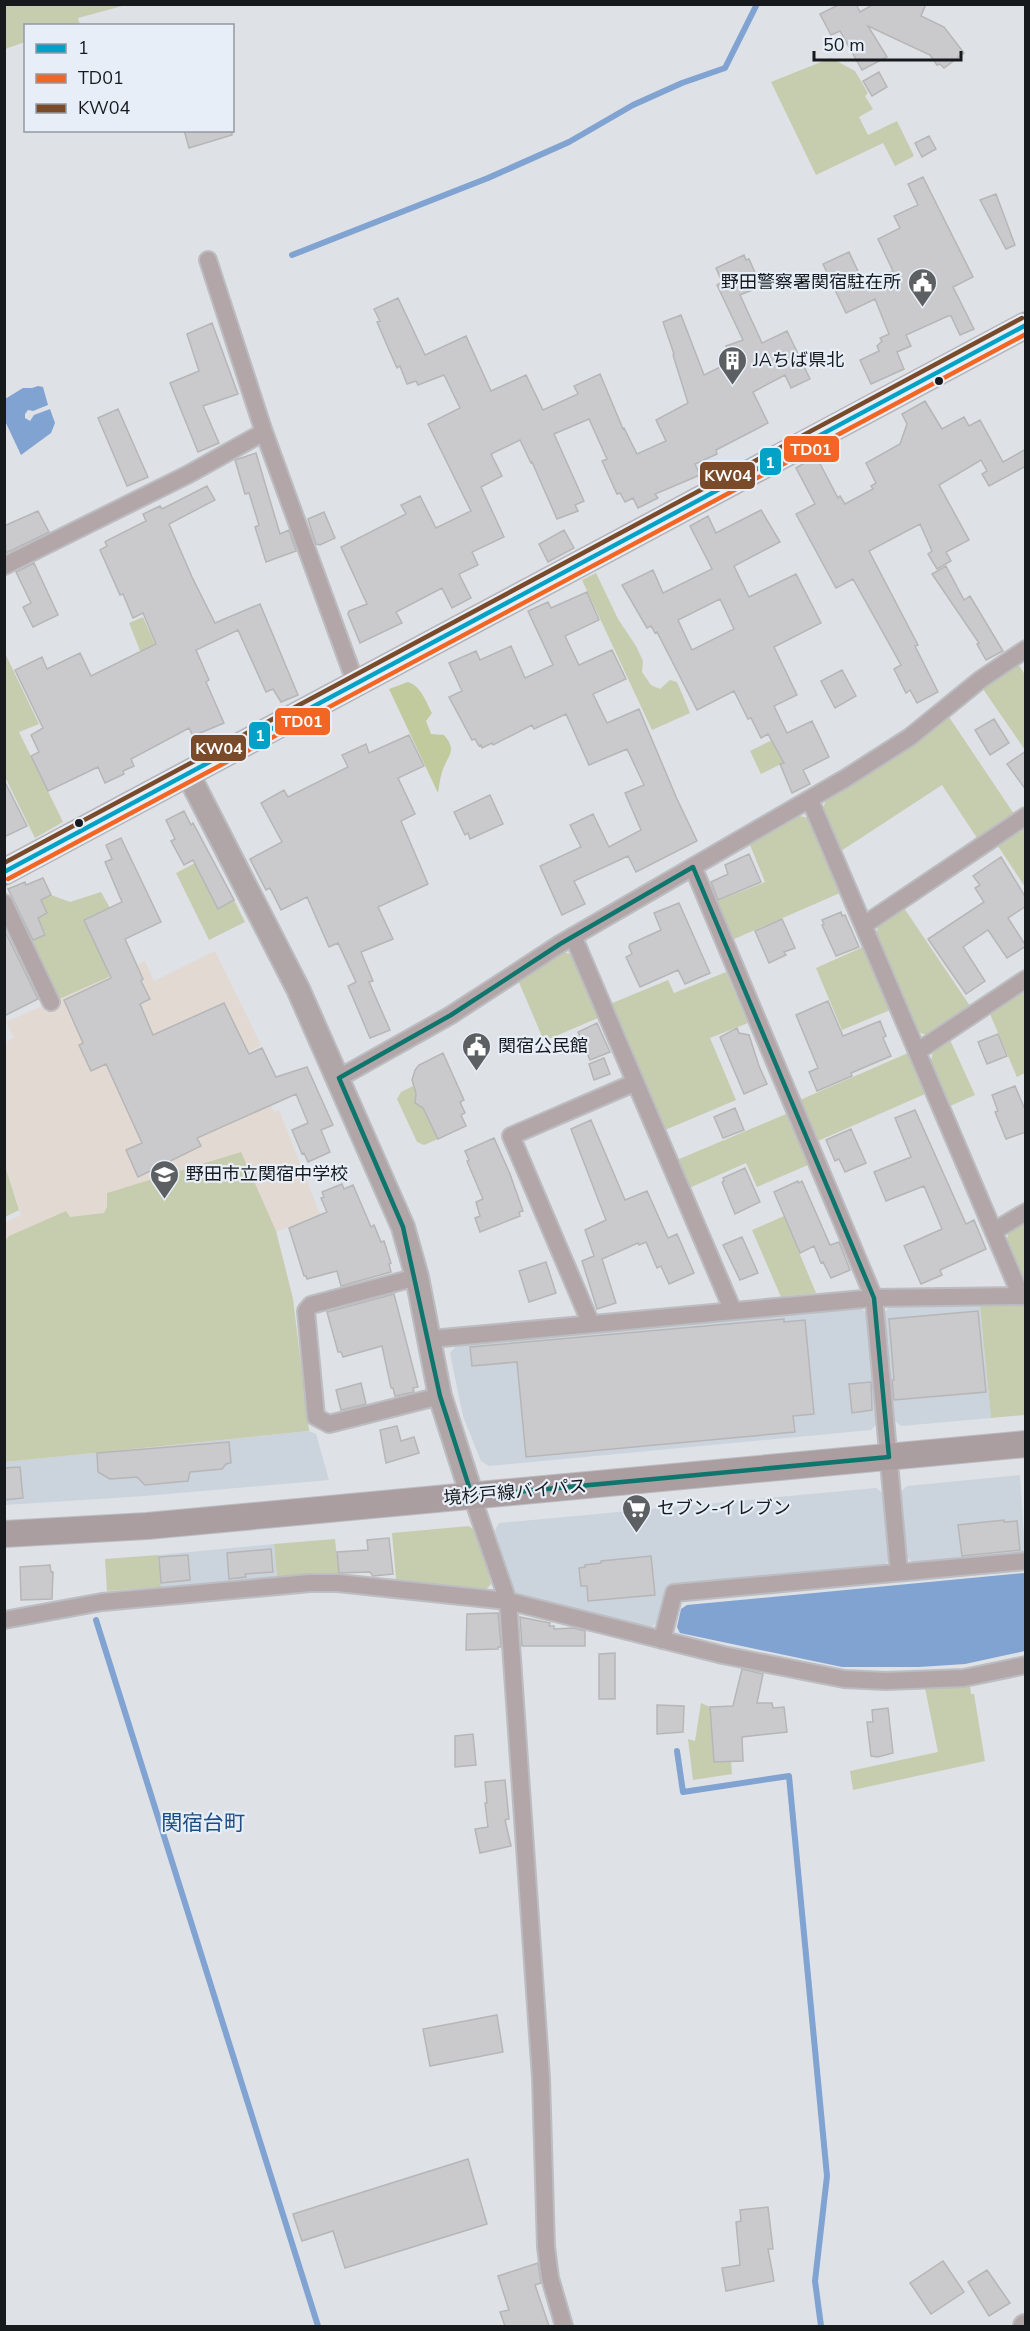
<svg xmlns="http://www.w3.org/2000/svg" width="1030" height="2331" font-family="'Nunito Sans','Noto Sans JP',sans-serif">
<rect width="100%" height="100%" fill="#dee1e6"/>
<!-- built -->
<path fill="#cbd3dd" d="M890,1306H980L991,1418L901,1426L895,1421L885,1312Z
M860,1308L867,1313L877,1423L871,1430L489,1466L481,1461L463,1416L450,1353L456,1346Z
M309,1431L316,1434L329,1480L144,1496L5,1505L4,1462Z
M1020,1475L1025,1553L914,1563L907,1558L901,1492L907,1486Z
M876,1488L884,1494L890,1559L884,1566L667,1586L657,1623L650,1628L518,1596L511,1590L495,1530L499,1523Z
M274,1544L277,1577L161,1587L158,1555Z"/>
<!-- education -->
<path fill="#e2d9d3" d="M215,951L261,1045L248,1052L274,1112L279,1110L320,1214L276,1232L293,1299L309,1431L5,1462L4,1223L21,1215L5,1166V1042L14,1038L6,1022L145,961L154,981Z"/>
<!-- green -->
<path fill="#c6cdae" d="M5,4H126V5L78,18L80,25L26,26L25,42L5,49Z
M831,58L855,71L868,93L865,96L873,109L859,117L868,135L897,121L914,156L895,166L883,143L816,175L771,82Z
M596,573L618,619L636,646L643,661L642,672L651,685L660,689L670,680L677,682L690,713L652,730L582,580Z
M143,617L155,644L160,642L161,703L129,623Z
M4,651L39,724L19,732L63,822L35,838L5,777Z
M1019,665L1025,675V750L983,689Z
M949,717L1014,814L977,838L942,785L841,851L823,809L826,799L912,747Z
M786,733L797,756L761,774L750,751Z
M800,816L808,818L840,893L732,940L715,902L765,882L750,845Z
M1025,828V887L998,846Z
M195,863L219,908L234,900L245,922L209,940L176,873Z
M101,892L110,908L105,965L109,977L59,999L32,941L45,935L38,918L47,913L41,900L51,895L70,902Z
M904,908L970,1006L927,1035L917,1032L876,934L879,924Z
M863,947L890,1010L842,1030L816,968Z
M562,952L571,954L598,1018L544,1041L518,980Z
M726,972L748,1023L710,1038L736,1100L665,1130L610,1004L668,980L674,993Z
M1023,992L1026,993L1025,1073L1017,1077L990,1014Z
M950,1040L975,1095L950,1106L931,1061L933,1051Z
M908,1053L925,1094L818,1141L800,1100Z
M413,1086L418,1096L415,1102L422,1106L438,1139L424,1145L417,1142L397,1099L401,1092Z
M786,1114L808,1165L757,1187L746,1163L689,1188L677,1160Z
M241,1152L276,1231L293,1299L309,1431L5,1462V1241L9,1236L66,1211L70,1217L104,1213L107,1207V1193Z
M5,1166L19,1210L5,1217H4Z
M784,1216L816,1293L781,1297L752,1230Z
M1025,1221V1283L1007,1240L1009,1230Z
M1025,1305V1415L991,1418L980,1306Z
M469,1526L477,1532L491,1584L485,1591L396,1579L392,1533Z
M335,1539L339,1575L277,1577L274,1544Z
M158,1555L161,1587L107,1591L105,1559Z
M970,1686L971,1694H974L985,1761L853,1790L850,1771L938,1752L925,1688Z
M701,1703L710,1707L714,1762L731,1761L732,1774L693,1780L688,1739L695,1741Z"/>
<!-- forest -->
<path fill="#c0ca9d" d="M408,682C421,686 426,702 432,713L426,721L431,734L444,735C457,750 449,754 443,769C440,777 439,786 438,793L389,689Z"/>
<!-- water -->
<path fill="#80a3d2" d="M38,386L43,387L48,405L33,411L28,410L25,414V418L30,421L34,415L50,409L55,423L51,433L21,455L5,421V399L23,388H32Z
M1024,1573L1025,1651L965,1664L919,1667H842L680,1633L677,1627L681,1609L687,1605Z"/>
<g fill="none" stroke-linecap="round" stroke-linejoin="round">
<!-- stream -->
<path stroke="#80a3d2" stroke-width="6" d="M292,255L488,178L569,142L633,105L682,83L725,68L757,4
M96,1620L318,2326
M677,1751L683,1792L789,1776L827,2176L815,2281L821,2326"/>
</g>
<!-- building -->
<path fill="#cac9cb" stroke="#b6b6b7" stroke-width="1.5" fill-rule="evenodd" d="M840,4H856L860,12L874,4H926L921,16L944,27L964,53L944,68L940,64L937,65L930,55L868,26L887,57L862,70L840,31L831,35L820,14Z
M879,72L887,87L872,96L863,81Z
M184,130H232V135L189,148Z
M929,136L936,149L922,157L915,143Z
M923,177L973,277L953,287L974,329L960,335L951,316H948L906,335L911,346L897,352L904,369L871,384L860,360L879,351L877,346L882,341L880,338L889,334L875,299L846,313L823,264L849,252L864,284L893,271L878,239L900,228L894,216L918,205L908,184Z
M996,194L1015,245L1006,249L980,200Z
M744,255L746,260L749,259L756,275L752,277L757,288L740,295L762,343L787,331L810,379L791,388L785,375L753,392L768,423L716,450L717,454L695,464L700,475L655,494L658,498L638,508L633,498L625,502L620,493L617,494L602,461L607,459L589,419L554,434L584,501L575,505L578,511L557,519L532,462L531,463L520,440L491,454L502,476L481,487L504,537L472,552L478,565L459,574L471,598L452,608L442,588L396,612L402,623L360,643L348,614L349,611L367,604L341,547L406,514L401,505L420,496L436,528L471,511L428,424L460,408L444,375L418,385L416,381L407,384L400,366L397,368L389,350L377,322L380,321L374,309L398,298L425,355L466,336L491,391L526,375L543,410L578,394L574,386L600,374L623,429L624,428L637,454L666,441L656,420L688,403L673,355L674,354L663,322L681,315L704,375L733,361L726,346L743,340L717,285L722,282L716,268Z
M212,323L238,394L203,406L219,443L198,452L170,383L199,371L187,334Z
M925,401L942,429L964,417L969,426L980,420L1003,462L1026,449V466L989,486L982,474L987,471L981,460L939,485L969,540L946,552L951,561L937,569L928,554L932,551L920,524L869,551L918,645L915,646L938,692L917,703L910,690L906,693L894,669L901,665L853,579L836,588L796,514L815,504L796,468L816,456L838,498L840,496L845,504L873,489L871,486L876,483L866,463L900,444L907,424L902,414Z
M118,409L148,477L127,486L98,418Z
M256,453L280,534L289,530L296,551L266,562L255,527L259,525L249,493L245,494L235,460Z
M207,486L215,500L169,524L192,577L215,623L260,604L298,695L281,702L273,689L266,692L238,630L196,650L209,680L206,682L224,723L193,736L189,728L131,759L134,766L123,771L124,774L105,783L98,767L48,791L31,756L39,752L31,735L43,728L15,670L42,657L47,669L80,653L91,676L156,644L143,613L133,618L123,594L120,595L100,550L107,546L105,542L106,541L146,521L143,514L160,506L162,509Z
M761,510L780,542L734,566L749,597L796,574L821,623L774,647L797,695L774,706L787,733L812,721L829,757L803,770L810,784L792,793L780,764L784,763L768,734L761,738L751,718L748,719L734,691L697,710L657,632L655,633L651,626L647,628L622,585L653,570L663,593L712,569L690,526L708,516L716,533ZM720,599L734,629L692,650L678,620Z
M38,511L49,532L6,553L4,526Z
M324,512L335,538L320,545L316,544L308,519Z
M564,530L574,548L548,562L539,544Z
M34,563L58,615L33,627L23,607L31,603L16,572Z
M946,566L964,600L970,596L1003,651L986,660L977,644L979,643L932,574Z
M587,592L599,620L565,636L579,665L612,650L626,679L593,694L607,723L639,709L677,799L697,841L636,872L628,856L574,881L585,904L562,915L540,866L581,847L570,825L593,814L609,847L641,830L625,793L644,785L627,749L589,765L566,714L534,729L532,725L493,745L492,743L482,748L481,745L479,746L475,739L472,740L449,697L462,691L449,663L476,651L480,660L511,646L525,678L553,665L528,611L548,602L551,608Z
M842,670L856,696L835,708L821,681Z
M994,719L1009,743L990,755L975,730Z
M409,735L424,766L398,778L415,814L401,821L428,884L378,907L393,939L361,952L373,981L369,982L390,1030L370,1038L348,986L356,982L338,943L329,947L307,897L281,910L270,888L266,890L250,859L282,842L261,803L284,790L288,797L348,767L342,755L366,744L369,753Z
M1026,751V790L1007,764Z
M4,780L27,826L4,837Z
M490,795L503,824L470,839L468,833L465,835L454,812Z
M184,811L191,825L193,823L234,900L218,909L193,860L184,865L171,841L175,839L166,820Z
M121,838L161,922L125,939L143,979L141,981L150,999L140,1004L153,1035L224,1003L249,1054L262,1048L276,1077L307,1067L333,1125L321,1130L330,1152L308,1162L304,1153L302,1154L292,1130L308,1123L296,1094L197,1138L201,1146L138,1177L126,1150L142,1143L106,1064L91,1071L79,1045L83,1043L64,1000L111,978L84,920L122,902L105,862L112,859L106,845Z
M749,854L761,882L718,900L711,882L728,874L725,865Z
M1001,857L1026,898V906L1008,918L1026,946L1007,958L988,930L963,947L985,981L966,994L928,939L984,902L975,888L980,885L973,876Z
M43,878L51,895L41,900L47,913L38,918L45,935L33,940L8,889L25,882L26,885Z
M679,903L710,973L685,984L678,970L640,987L626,957L632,954L629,947L630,944L661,930L654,913Z
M841,912L842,916L845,915L859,947L836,956L822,925L824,924L822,920Z
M782,919L795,948L784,952L786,955L769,963L755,931Z
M4,929L38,999L4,1016Z
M828,1001L843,1036L880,1021L886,1036L883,1038L891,1056L851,1073L852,1076L817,1091L809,1072L818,1068L796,1015Z
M597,1023L610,1052L590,1060L578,1032Z
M737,1028L739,1033L749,1035L759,1066L767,1084L744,1094L720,1037Z
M998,1034L1007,1056L987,1064L978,1042Z
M443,1053L464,1100L460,1102L465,1113L461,1115L466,1126L438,1139L423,1108L415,1103L416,1093L412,1080L415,1070L419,1065Z
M604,1058L610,1074L594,1080L589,1064Z
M1015,1086L1026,1112V1132L1006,1139L995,1112L998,1111L992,1095Z
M735,1108L744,1130L723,1138L714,1117Z
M915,1110L966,1224L974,1220L986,1249L940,1270L942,1275L921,1284L904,1246L942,1229L924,1186L886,1201L874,1172L911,1157L895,1118Z
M591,1120L625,1200L647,1191L668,1238L677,1234L694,1273L669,1284L661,1266L657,1268L646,1242L639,1245L638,1243L602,1259L616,1303L597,1309L582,1261L594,1256L585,1230L606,1220L571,1129Z
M851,1129L866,1163L845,1172L839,1159L835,1161L826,1140Z
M494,1138L510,1174L523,1211L519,1212L520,1216L480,1232L475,1218L480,1216L476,1202L483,1199L467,1161L469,1160L465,1151Z
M745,1168L760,1202L735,1214L722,1182L724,1181L723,1178Z
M798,1181L799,1183L802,1181L830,1245L839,1242L850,1270L831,1278L823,1262L821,1263L814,1246L800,1253L774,1192Z
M342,1184L344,1189L353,1185L371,1227L374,1225L381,1242L384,1241L391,1263L389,1264L391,1272L341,1286L337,1271L307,1279L306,1276H304L289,1228L327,1212L321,1198L324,1197L322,1192Z
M742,1237L758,1273L740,1280L723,1245Z
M546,1262L556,1293L529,1302L519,1271Z
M394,1294L418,1387L413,1388L414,1392L395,1396L393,1388H391L382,1346L343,1357L341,1352H338L327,1312Z
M978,1311L986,1392L894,1400L892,1380H894L889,1319Z
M784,1319V1322L805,1320L814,1414L793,1416L795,1432L526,1457L517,1362L472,1366L470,1347Z
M871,1382L872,1410L852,1413L849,1384Z
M361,1383L366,1404L341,1410L336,1390Z
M397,1426L401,1441L414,1437L419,1453L386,1463L380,1430Z
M229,1442L231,1463L226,1464L222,1469L190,1472L188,1481L145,1485L137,1477L110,1479L98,1472L97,1453Z
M20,1467L23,1498L4,1500V1468Z
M1004,1520V1522L1017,1521L1020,1550L962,1556L958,1525Z
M389,1538L393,1574L373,1576L370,1572L339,1573L337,1552L368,1550L367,1540Z
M271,1549L273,1572L245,1574L246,1577L229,1579L227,1553Z
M188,1555L190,1580L161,1583L159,1557Z
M651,1556L655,1595L588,1601L587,1586H581L579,1568L585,1567V1565L601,1563V1561Z
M50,1565L51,1572H53L52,1599L21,1600L20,1567Z
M498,1613L501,1647H498V1649L466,1650L467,1614Z
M520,1617L550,1623L549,1626H554V1629L574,1628L585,1631V1646H522Z
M615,1653V1699H599V1654Z
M742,1669L763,1674L757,1703H772L773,1708L784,1707L787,1732L742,1737L743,1761L714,1762L710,1707L733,1706Z
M657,1705L684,1706L683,1732L657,1734Z
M888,1708L893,1753L878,1757L871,1756L867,1722H873L872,1710Z
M473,1734L476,1765L455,1767V1736Z
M505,1780L509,1819L505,1820L511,1846L480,1853L475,1829L488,1827L485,1803H487L485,1782Z
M497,2015L503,2052L430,2066L423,2029Z
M468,2159L487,2224L345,2268L333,2231L302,2241L293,2214Z
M768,2207L773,2249H768L774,2281L726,2291L722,2268L740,2265L736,2222L741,2221L740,2210Z
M943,2261L964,2292L931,2314L910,2283Z
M538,2263L541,2283L535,2285L549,2326H505L500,2312L509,2310L498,2276Z
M987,2270L1010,2303L989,2316L968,2282Z"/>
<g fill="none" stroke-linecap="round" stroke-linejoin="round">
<defs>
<path id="street" d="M208,260L264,432L356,684
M4,566L189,474L264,432
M810,800L1021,1296
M693,867L874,1298L899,1572
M4,903L51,1002
M864,925L1026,816
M573,936L733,1311
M918,1051L1026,979
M339,1078L451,1015L560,944L846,778L910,737L980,680L1026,649
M994,1231L1026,1212
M417,1277L311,1305L306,1311L316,1417L329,1424L440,1396
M591,1324L511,1136L634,1083
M431,1339L874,1298L1026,1296
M472,1496L508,1601L541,2078L546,2247L550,2278L564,2326
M4,1620L102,1602L310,1583H338L508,1601L723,1655L844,1679L886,1681L964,1678L1026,1665
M662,1640L674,1593L1026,1561"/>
<path id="secondary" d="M188,774L298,989L403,1227L417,1277L440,1396L472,1496
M1025,2326H1026"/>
<path id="primary" d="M4,872L1026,325
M4,1534L147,1526L1026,1444"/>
</defs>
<!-- street casing -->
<use href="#street" stroke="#bbbdc1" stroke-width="20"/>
<!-- secondary casing -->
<use href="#secondary" stroke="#bbbdc1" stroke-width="26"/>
<!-- primary casing -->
<use href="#primary" stroke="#bbbdc1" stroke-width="28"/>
<!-- street -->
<use href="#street" stroke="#b3a6a9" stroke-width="16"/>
<!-- secondary -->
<use href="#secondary" stroke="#b0a6a8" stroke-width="22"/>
<!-- primary -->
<use href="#primary" stroke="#ab9ea1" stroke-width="26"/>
<defs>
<path id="bus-1" d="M4,872L1026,325"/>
<path id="bus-2" d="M8,879L1026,334"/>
<path id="bus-3" d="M4,863L1022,318"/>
</defs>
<!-- bus-1 casing -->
<use href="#bus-1" stroke="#e7eef7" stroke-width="9"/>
<!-- bus-2 casing -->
<use href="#bus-2" stroke="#e7eef7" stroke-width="9"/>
<!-- bus-3 casing -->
<use href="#bus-3" stroke="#e7eef7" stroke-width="9"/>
<!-- bus-1 -->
<use href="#bus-1" stroke="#01a2c5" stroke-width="4.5"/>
<!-- bus-2 -->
<use href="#bus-2" stroke="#f26522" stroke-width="4.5"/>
<!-- bus-3 -->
<use href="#bus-3" stroke="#7a4b2a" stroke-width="4.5"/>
</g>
<!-- marked area -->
<path fill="none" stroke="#0f766e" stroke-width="4.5" stroke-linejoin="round" d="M693,867L874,1298L889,1457L472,1496L440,1396L403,1227L339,1078L451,1015L560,944Z"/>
<!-- icons -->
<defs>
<symbol id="civic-pin" viewBox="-11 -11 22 30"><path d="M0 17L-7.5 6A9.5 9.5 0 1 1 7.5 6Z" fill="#5d6063" stroke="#e7eef7"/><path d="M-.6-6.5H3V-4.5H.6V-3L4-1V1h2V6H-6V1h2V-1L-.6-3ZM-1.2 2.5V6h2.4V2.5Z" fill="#fff"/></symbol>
<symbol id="building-pin" viewBox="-11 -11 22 30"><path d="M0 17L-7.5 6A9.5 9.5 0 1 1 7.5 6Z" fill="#5d6063" stroke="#e7eef7"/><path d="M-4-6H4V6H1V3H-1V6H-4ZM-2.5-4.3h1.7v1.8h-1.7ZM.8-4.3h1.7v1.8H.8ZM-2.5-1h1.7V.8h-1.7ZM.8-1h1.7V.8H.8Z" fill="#fff"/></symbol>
<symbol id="school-pin" viewBox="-11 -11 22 30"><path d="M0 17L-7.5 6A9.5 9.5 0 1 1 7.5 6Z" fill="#5d6063" stroke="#e7eef7"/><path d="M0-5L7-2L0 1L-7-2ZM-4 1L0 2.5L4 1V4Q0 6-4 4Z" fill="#fff"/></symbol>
<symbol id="supermarket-pin" viewBox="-11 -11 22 30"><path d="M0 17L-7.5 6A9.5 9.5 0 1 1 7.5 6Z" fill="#5d6063" stroke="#e7eef7"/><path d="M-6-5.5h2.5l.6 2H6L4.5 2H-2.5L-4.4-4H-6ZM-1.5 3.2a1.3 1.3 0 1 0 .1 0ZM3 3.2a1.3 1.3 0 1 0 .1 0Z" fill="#fff"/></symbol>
</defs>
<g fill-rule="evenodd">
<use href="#civic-pin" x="906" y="266" width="33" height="45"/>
<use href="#building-pin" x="716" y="344" width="33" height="45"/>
<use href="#civic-pin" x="460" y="1030" width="33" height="45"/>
<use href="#school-pin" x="148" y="1158" width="33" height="45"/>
<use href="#supermarket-pin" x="620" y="1492" width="33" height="45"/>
</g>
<!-- markers -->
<g fill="#171a1d" stroke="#e7eef7" stroke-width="2">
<circle cx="939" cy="381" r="5"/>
<circle cx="79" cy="823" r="5"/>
</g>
<g text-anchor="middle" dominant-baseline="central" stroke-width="4.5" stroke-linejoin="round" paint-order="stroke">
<!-- poi labels -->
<g font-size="18" fill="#171a1d" stroke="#e7eef7" text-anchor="start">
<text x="901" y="282" text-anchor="end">野田警察署関宿駐在所</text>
<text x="753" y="360">JAちば県北</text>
<text x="498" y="1046">関宿公民館</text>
<text x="186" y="1174">野田市立関宿中学校</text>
<text x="657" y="1508">セブン-イレブン</text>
</g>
<!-- street labels -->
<g font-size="18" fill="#171a1d" stroke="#e7eef7">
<text transform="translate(515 1492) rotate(-5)">境杉戸線バイパス</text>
</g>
<!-- quarter labels -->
<g font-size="21" fill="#1d4d80" stroke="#e7eef7">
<text x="203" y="1823">関宿台町</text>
</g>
</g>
<g stroke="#e7eef7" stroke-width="2">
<rect x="783" y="435" width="57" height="28" rx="6" fill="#f26522"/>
<rect x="759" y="447" width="23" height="29" rx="6" fill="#01a2c5"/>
<rect x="699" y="461" width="57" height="29" rx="6" fill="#7a4b2a"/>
<rect x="274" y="707" width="57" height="29" rx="6" fill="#f26522"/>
<rect x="248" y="721" width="23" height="29" rx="6" fill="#01a2c5"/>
<rect x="190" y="734" width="57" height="28" rx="6" fill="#7a4b2a"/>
</g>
<g font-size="16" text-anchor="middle" font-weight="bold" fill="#fff">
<text x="811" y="455">TD01</text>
<text x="770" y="468">1</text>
<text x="728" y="481">KW04</text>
<text x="302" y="727">TD01</text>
<text x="260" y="741">1</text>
<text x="219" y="754">KW04</text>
</g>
<!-- border -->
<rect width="1030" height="2331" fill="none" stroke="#171a1d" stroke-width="12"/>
<!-- legend -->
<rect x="24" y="24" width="210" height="108" fill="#e7eef7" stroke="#9499a0" stroke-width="1.5"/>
<rect x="36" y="44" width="30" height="9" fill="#01a2c5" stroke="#9499a0" stroke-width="1.5"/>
<text x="78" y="54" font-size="18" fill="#171a1d">1</text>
<rect x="36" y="74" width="30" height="9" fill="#f26522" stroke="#9499a0" stroke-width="1.5"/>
<text x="78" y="84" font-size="18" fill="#171a1d">TD01</text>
<rect x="36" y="104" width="30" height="9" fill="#7a4b2a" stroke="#9499a0" stroke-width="1.5"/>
<text x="78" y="114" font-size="18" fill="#171a1d">KW04</text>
<!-- scale -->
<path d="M814 51v9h147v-9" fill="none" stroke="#171a1d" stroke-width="3"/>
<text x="823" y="51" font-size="18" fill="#171a1d" stroke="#e7eef7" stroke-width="4.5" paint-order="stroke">50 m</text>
</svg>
